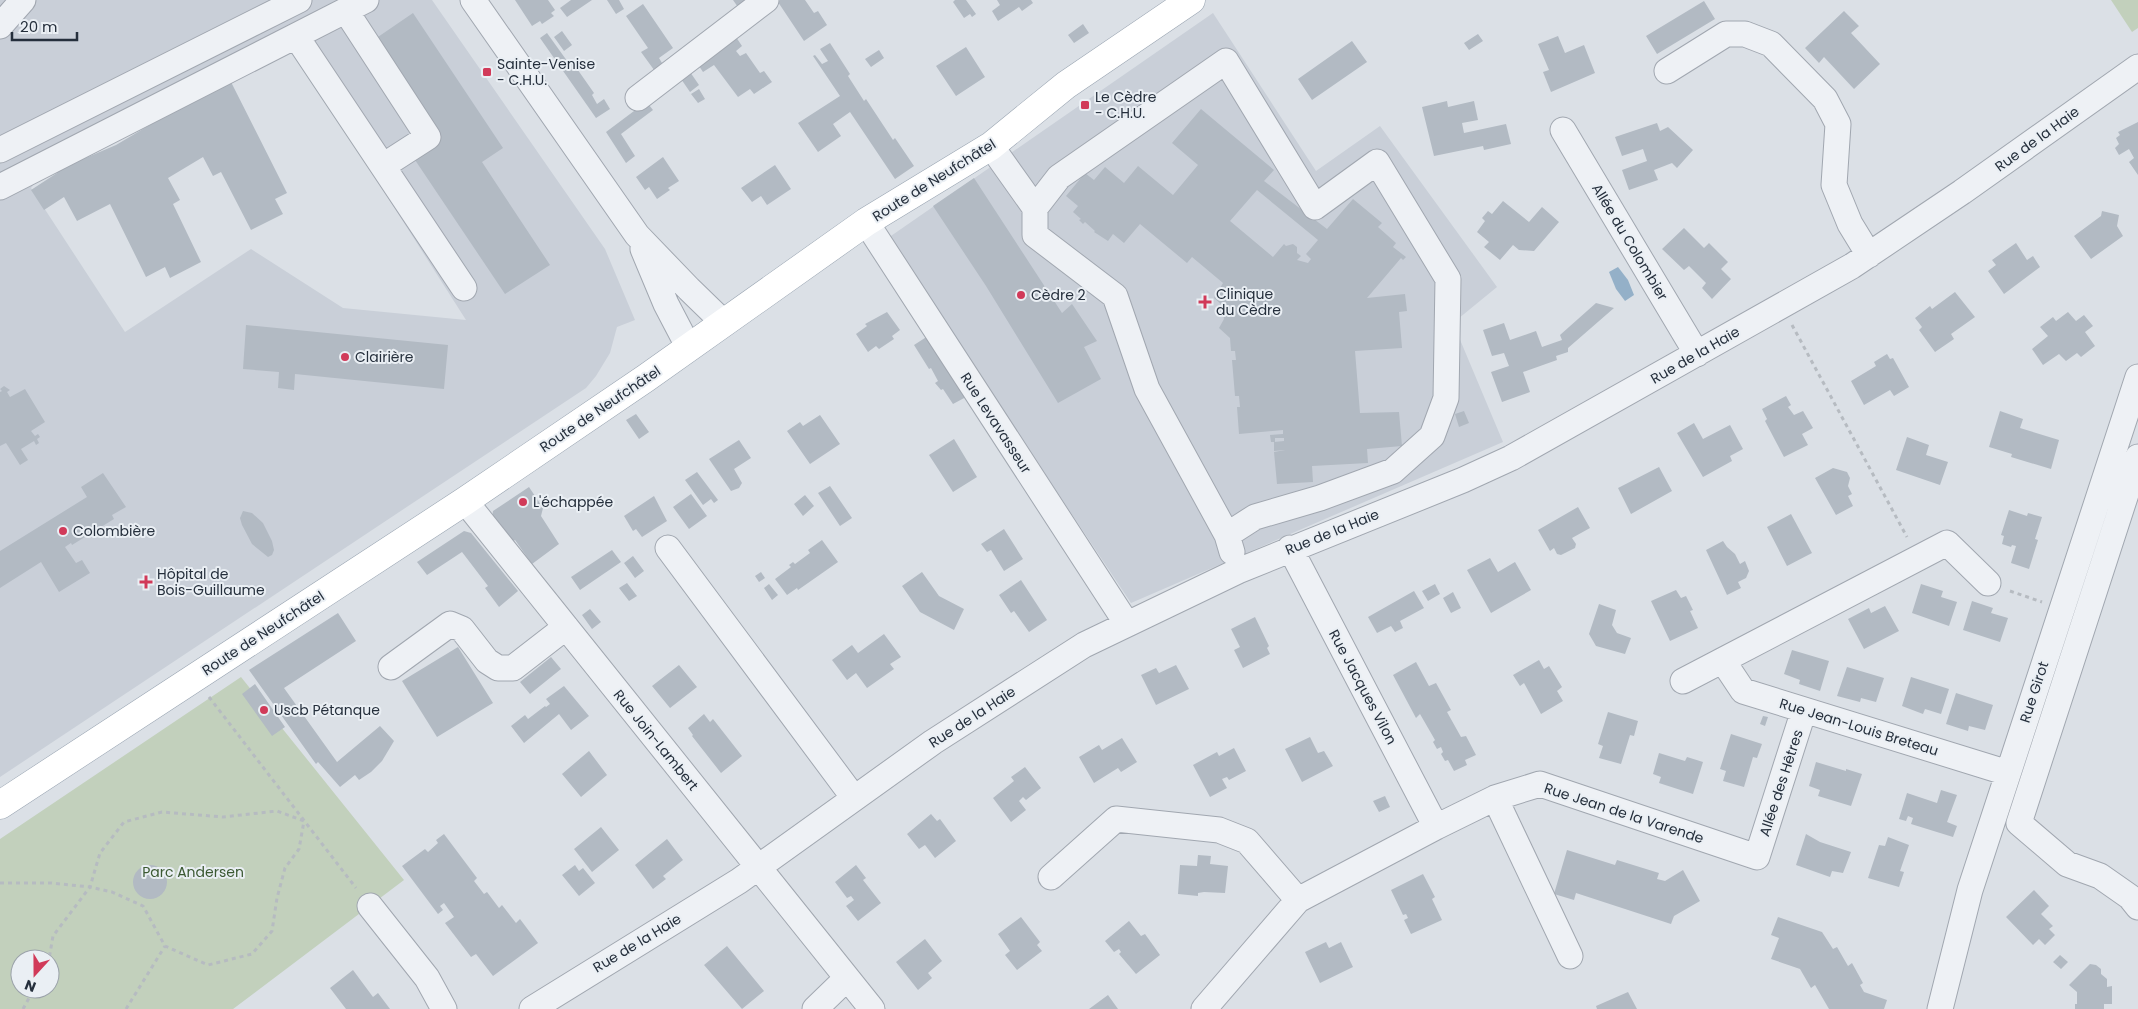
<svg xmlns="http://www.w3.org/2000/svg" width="2138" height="1009" font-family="Poppins,sans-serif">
<rect width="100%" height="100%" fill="#dbe0e6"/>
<!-- built -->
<path fill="#c9cfd8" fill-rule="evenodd" d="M0,0H432L605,249L635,320L617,327L610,353L596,376L586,388L0,777ZM293,49L466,320L343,308L251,249L125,332L31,188L34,184L55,171Z
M1213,13L1316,171L1380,126L1497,287L1453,323L1503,442L1131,603L888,238Z"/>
<!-- green -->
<path fill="#c2d0bc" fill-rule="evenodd" d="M2111,0H2138V28L2132,32Z
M241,677L404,880L233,1009H0V839ZM20,959H50V989H20Z"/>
<!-- water -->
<path fill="#94b0c8" d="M1618,267L1628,280L1634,295L1625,301L1616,289L1609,272Z"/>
<!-- building -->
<path fill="#b2bac3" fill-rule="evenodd" d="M515,0H548L555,10L551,13L554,16L542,24L540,21L532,26Z
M571,0H592L567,17L560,8Z
M607,0H619L624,9L616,14Z
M733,0H746L740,10Z
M780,0H805L814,13L818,11L827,25L804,41L778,2Z
M955,0H966L976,14L972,17L970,14L964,18L953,2Z
M997,0H1031L1033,3L1022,11L1019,7L998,21L992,11L1000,5Z
M1704,1L1715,19L1657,54L1646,36Z
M643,4L673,48L659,58L665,68L657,74L641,52L648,48L626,16Z
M1844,11L1859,26L1851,33L1880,64L1854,89L1824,57L1819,63L1805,48Z
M413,13L503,148L482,162L550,265L505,294L413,157L441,139L375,39Z
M1083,24L1089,33L1074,43L1068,35Z
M562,31L572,45L564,51L554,37Z
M547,33L570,65L573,63L594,93L592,95L597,104L604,99L610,109L596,118L540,38Z
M734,34L742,46L736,51L740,56L746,53L760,73L764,71L772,82L754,94L750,89L738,97L714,65L703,72L697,63Z
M1478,34L1483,41L1469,50L1464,43Z
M1558,36L1565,53L1584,45L1595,73L1551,92L1543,72L1549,70L1538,44Z
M1352,41L1367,62L1312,100L1298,79Z
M830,43L850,74L848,76L864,101L866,99L893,140L895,138L914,166L895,179L850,112L833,124L841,136L818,152L798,123L840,96L813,56L815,55L822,64L828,61L820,49Z
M966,47L985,77L956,96L936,66Z
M879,50L884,58L871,67L865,59Z
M688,69L699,85L690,92L679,76Z
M231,82L287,193L275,199L283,214L251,230L221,172L213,176L203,157L168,178L180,200L173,204L201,262L170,278L165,267L146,277L110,204L77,221L64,197L44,210L31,190L57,173L55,171L116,145L170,113Z
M699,89L705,99L698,103L691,94Z
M650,99L649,105L653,110L621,134L635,156L626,163L606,132Z
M1447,101L1448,107L1474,101L1478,120L1462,123L1464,133L1506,124L1511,144L1484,150L1483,146L1434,156L1422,107Z
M1201,109L1274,170L1264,181L1327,229L1353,199L1382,223L1378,227L1396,243L1393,247L1406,257L1403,260L1401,258L1367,298L1405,294L1407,311L1399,312L1402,348L1355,351L1360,413L1399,412L1402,446L1367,449L1368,463L1312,466L1313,482L1277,484L1274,452L1285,450L1274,451V442L1284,441V438H1275V442H1271L1270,435L1283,434V430L1239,434L1237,407H1240L1239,396H1235L1232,360H1236L1235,351H1231L1230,338L1219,328L1224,319L1222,305L1214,298L1223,283L1192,257L1187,263L1140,224L1124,243L1113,234L1108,241L1094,232L1095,231L1085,222L1083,224L1079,220L1081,219L1073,212L1078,206L1066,196L1085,173L1094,180L1105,167L1124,183L1138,166L1173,195L1198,165L1172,143ZM1257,190L1318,240L1306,254L1311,259L1308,263L1297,260L1301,256L1297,253V247L1293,244L1286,246L1284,244L1273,257L1230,221Z
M2138,122V175L2129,162L2134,158L2129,149L2119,155L2115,148L2119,144L2116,138L2120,135L2118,132Z
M1657,123L1660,131L1668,127L1693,150L1677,168L1672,163L1654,170L1658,180L1629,190L1622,170L1647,161L1643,149L1622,156L1615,137Z
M663,157L679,181L668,188L670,190L657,199L649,187L645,190L636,177Z
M775,165L791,189L767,205L761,196L752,202L741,188Z
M974,178L1062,313L1072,304L1097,341L1084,347L1101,379L1058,403L986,286L933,206Z
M1503,201L1529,222L1542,207L1559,222L1534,251L1519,250L1513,245L1500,260L1484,247L1489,242L1477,232L1485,221L1482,218L1488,211L1492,214Z
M2102,211L2119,215L2117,226L2123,236L2091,259L2074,236L2101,216Z
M1684,228L1704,248L1709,243L1728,262L1721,269L1731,279L1712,299L1702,288L1706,283L1689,266L1684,270L1662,249Z
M2016,243L2027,260L2033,256L2040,267L2004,294L1988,271L1996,265L1992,260Z
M1955,292L1975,317L1951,334L1954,339L1935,352L1919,330L1922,327L1915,318L1930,306L1932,309Z
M1596,303L1614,308L1568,348V352L1556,356L1557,360L1523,372L1530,392L1502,402L1491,372L1509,366L1504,353L1492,356L1483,330L1504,323L1510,340L1536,331L1542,347L1562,340L1560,335Z
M887,312L900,330L892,336L894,339L879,349L876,346L868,352L856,334L867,326L865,324Z
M2068,312L2076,321L2084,315L2093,326L2085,332L2095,346L2081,357L2077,353L2066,361L2059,354L2043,365L2032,349L2048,336L2040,327L2053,317L2056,321Z
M246,325L448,345L444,389L295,374L294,390L278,388L279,372L243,369Z
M928,336L966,397L953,404L943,389L941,390L935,383L938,381L931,368L929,369L914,345Z
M1887,354L1890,359L1893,358L1909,387L1894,396L1890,390L1864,405L1851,381L1876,366L1874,362Z
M4,386L10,390L7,392L10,397L25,389L45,422L31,431L35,436L38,434L40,437L37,439L39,443L36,445L34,441L21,449L28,460L20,465L6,443L0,446V392L2,391L0,389Z
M1786,396L1791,405L1788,407L1794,415L1803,411L1813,428L1802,434L1808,445L1784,457L1765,421L1767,419L1762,409Z
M1464,411L1469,423L1459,427L1455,414Z
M2000,411L2023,419L2020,428L2059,440L2051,469L2011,457L2012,454L1989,447Z
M636,414L649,432L639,439L626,420Z
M820,415L840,444L810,464L787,431L800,422L803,426Z
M1694,423L1703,439L1730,425L1743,449L1730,456L1732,461L1703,477L1677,433Z
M1907,437L1929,445L1926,455L1948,462L1940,485L1896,470Z
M954,439L977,477L953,492L929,455Z
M739,440L751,458L734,469L742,483L739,488L731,491L709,459Z
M1659,467L1672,491L1631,514L1618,488Z
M1833,468L1847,472L1850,478L1848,486L1852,494L1848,496L1853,506L1836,515L1815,478Z
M697,472L718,500L714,503L711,499L703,505L685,480Z
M103,473L126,507L112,515L114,519L72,545L71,543L65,547L76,563L82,560L90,573L59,592L41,562L0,588V551L87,497L81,487Z
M830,486L852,518L840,526L818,493Z
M529,487L543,508L541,516L559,544L532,564L515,540L512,542L492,518L493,511Z
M691,494L707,516L689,529L673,507Z
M805,495L814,506L803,516L794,504Z
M654,496L667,521L642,537L636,529L633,531L624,516Z
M1578,507L1590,528L1572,538L1576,544L1575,548L1561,555L1557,554L1554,548L1550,551L1538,530Z
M2009,510L2027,516L2028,513L2042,517L2035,539L2038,540L2029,569L2011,563L2016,546L2012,545L2011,547L2002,544L2004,536L2001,535Z
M243,511L252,513L263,523L272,541L274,550L272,555L268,557L252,544L242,525L240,518Z
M1791,514L1812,553L1787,566L1767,527Z
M1004,529L1023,559L1004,571L991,550L987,552L981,544Z
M464,531L471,533L518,591L499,607L485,588L488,586L462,552L427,575L417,562Z
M822,540L838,562L798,590L797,588L787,595L775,579L791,567L789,565L793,562L795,564L810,553L808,550Z
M1723,541L1727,547L1735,554L1740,564L1745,561L1749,571L1746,578L1738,582L1741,588L1727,595L1706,550Z
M612,550L621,562L580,590L571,577Z
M633,556L644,571L635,578L624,563Z
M1490,558L1498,572L1515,562L1531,590L1491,613L1467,570Z
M761,572L765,578L759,582L755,576Z
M922,572L939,596L964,609L954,630L920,612L902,586Z
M1021,580L1047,620L1029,632L1014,611L1011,613L999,595Z
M627,583L637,596L629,601L619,588Z
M769,584L778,595L772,600L764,588Z
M1435,584L1440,594L1428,601L1422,591Z
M1921,584L1943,591L1941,597L1957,602L1949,626L1912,613Z
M1676,590L1681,598L1686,596L1693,610L1690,611L1698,628L1670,641L1651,601Z
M1414,591L1424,608L1400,621L1403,628L1395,632L1391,626L1377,633L1368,617Z
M1453,592L1461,608L1451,613L1443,598Z
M1972,601L1993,608L1991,613L2008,618L2000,642L1963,630Z
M1599,604L1616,610L1612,625L1617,633L1631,638L1625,654L1596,646L1589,634Z
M1885,606L1899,631L1864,649L1848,619L1869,608L1871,613Z
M590,609L601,622L592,629L582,615Z
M338,613L356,641L284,688L337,762L380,726L394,741L382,761L371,772L359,780L355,775L340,787L318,762L316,764L249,670Z
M1255,617L1269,646L1267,648L1270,654L1243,668L1234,650L1240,647L1231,629Z
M884,634L901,657L890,664L894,669L867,688L856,673L847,680L832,660L852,645L858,653Z
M458,647L493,703L437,737L402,681Z
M1792,650L1829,661L1820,691L1799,684L1800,680L1784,674Z
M551,657L561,669L530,694L520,682Z
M1539,660L1544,669L1549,666L1562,687L1557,691L1563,701L1541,714L1524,683L1520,686L1513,675Z
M1416,662L1429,686L1436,683L1451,710L1447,712L1461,737L1466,736L1476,755L1465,760L1467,765L1454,771L1448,760L1445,761L1441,754L1443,752L1441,747L1437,749L1433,742L1435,740L1420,714L1416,718L1393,675Z
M679,665L697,687L670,708L652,686Z
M1176,665L1189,689L1156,705L1141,675L1156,668L1159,673Z
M1847,667L1884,678L1876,702L1861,698L1860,702L1837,696Z
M1911,677L1949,689L1941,714L1925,709L1923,714L1902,706Z
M255,684L285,727L272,736L242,694Z
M564,686L589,716L571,730L559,714L524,743L511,726L525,715L528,719L545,706L546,707L550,704L546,699Z
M1956,693L1993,705L1985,730L1969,726L1968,731L1946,724Z
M1608,712L1638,721L1634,736L1630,735L1621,764L1599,758L1603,746L1598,744Z
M704,714L710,722L713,719L742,756L721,773L692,736L693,735L688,728Z
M1763,716L1768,717L1765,726L1760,724Z
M1731,734L1762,744L1757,758L1753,757L1744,787L1723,781L1726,771L1720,769Z
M1310,737L1318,753L1324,751L1333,766L1302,782L1285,749Z
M1122,738L1137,762L1121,772L1118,768L1094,783L1079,757L1099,745L1102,750Z
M1234,748L1246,771L1229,780L1227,777L1222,779L1227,788L1210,797L1193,765L1217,752L1219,756Z
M589,751L607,775L581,797L562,774Z
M1659,753L1685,761L1687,757L1703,762L1693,794L1659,783L1661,777L1653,774Z
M1816,762L1846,771V769L1862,774L1851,806L1818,796L1820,790L1809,786Z
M1025,767L1041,788L1026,800L1023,797L1019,801L1026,810L1011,822L993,798L1014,781L1011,777Z
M1941,790L1957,795L1947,822L1957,826L1953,837L1911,824L1913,818L1908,816L1906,821L1899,819L1907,793L1937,803Z
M1385,796L1390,807L1379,812L1373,801Z
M931,814L937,821L940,819L956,841L935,858L925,845L919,849L907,834Z
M601,827L619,850L592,872L574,849Z
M444,834L477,878L474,881L484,894L487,892L499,908L502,905L516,923L520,919L538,943L493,976L476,954L471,957L445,923L454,917L444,903L440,906L443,910L438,914L402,866L425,849L428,852L438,843L436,840Z
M1806,834L1820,842L1851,852L1843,873L1832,871L1830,877L1796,865Z
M1888,837L1909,845L1900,871L1904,872L1899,887L1868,878L1879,845L1885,846Z
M667,839L683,860L663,876L666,879L653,889L635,865Z
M1567,850L1615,865L1617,860L1659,873L1657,879L1665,881L1683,870L1700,901L1674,916L1671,924L1576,893L1574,900L1554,894Z
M1198,855L1211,856L1210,864L1228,866L1225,893L1204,892L1198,893V896L1178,894L1180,865L1197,866Z
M133 882a17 17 0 1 1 34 0a17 17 0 1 1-34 0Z
M575,865L579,871L583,868L595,883L579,896L562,875Z
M856,865L866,878L863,880L881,903L858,921L846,906L854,900L851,896L847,898L835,882Z
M1423,874L1435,897L1432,899L1442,920L1411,934L1404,920L1408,918L1406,914L1403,915L1391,890Z
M2034,890L2049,906L2041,914L2053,926L2049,929L2055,935L2045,945L2039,939L2033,945L2006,917Z
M1021,917L1040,942L1037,945L1042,951L1017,970L1005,955L1010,951L998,934Z
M1778,917L1822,932L1833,949L1837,947L1848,966L1852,963L1863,983L1860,985L1864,992L1887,1000L1884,1009H1829L1815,985L1811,988L1800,969L1771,959L1779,938L1771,935Z
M1129,921L1141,936L1145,934L1160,955L1136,974L1119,954L1121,952L1119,949L1114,952L1105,941Z
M925,939L942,961L928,973L932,978L918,990L896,962Z
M1326,942L1329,948L1341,942L1353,967L1320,983L1305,952Z
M727,946L764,991L742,1009L704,965Z
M2060,955L2068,962L2061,969L2053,962Z
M2090,964L2096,965L2101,969V974L2107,979V987L2112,986V1004H2104V1009H2075V1004H2077V992L2069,985Z
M353,970L373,997L378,993L390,1009H346L330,988Z
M1628,992L1637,1009H1597L1596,1006Z
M1108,995L1118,1009H1089Z"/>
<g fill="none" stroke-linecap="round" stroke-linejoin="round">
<defs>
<path id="minor" d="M473,0L637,235L689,289L724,323
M346,11L428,137L383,166
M0,26L23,0
M296,36L464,288
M1667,71L1726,34H1745L1771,44L1825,99L1838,124L1834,185L1850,224L1869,255
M638,98L766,0
M1563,130L1697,354
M991,146L1035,208V235L1115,296L1147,389L1227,535L1232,552
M0,150L299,0
M0,187L366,0
M1035,208L1059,177L1226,61L1315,207L1377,162L1448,279L1446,398L1432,436L1393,471L1320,498L1255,517L1227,535
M866,222L1127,624
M643,249L666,304L689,348
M2138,457L2019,823L2067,864L2100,876L2130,897L2138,907
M465,501L872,1009
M668,548L854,798
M1290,548L1436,827
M1723,661L1743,691L2008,773
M391,667L450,624L462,629L487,661L498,668H513L566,627
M1683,681L1947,543L1988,583
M1495,798L1570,956
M1051,877L1116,819L1219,830L1247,841L1298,900
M370,906L427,978L444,1009
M532,1009L739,881L933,742L1084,645L1238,571L1463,480L1511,458L1852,266L1962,192L2138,67
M815,1009L847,978
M1204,1009L1298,900L1436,827L1495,798L1540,784L1757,857L1804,710
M1940,1009L1970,890L2138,377"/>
<path id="major" d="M0,805L465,501L646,378L866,222L991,146L1066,85L1191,0"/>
</defs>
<!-- minor casing -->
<use href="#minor" stroke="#a1a7b0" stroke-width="27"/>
<!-- major casing -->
<use href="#major" stroke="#9aa5b2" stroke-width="29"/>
<!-- path -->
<path stroke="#b6bbc1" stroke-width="3" stroke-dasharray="4 4" stroke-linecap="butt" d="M1792,325L1907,537
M2010,591L2042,602
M209,697L356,888
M0,883H51L90,887L112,892L143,906L165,946L208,965L252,954L272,931L277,898L285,868L299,849L304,821L277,811L223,817L162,812L124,822L100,853L90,887L53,936L49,959
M23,1009L34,989
M126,1009L165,946"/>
<!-- minor -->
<use href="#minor" stroke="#eef1f5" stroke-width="25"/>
<!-- major -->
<use href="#major" stroke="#fff" stroke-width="28"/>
</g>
<!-- markers -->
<g fill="#d13a59" stroke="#eaeff4" stroke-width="2">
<rect x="482" y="67" width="10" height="10" rx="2.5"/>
<rect x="1080" y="100" width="10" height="10" rx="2.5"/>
<circle cx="1021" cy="295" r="5"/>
<path d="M1202.5 294.5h5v5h5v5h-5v5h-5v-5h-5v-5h5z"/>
<circle cx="345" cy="357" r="5"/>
<circle cx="523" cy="502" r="5"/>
<circle cx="63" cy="531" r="5"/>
<path d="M143.5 574.5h5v5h5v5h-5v5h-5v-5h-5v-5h5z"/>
<circle cx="264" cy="710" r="5"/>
</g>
<g text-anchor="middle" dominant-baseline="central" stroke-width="4" stroke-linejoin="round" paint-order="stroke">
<!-- poi labels -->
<g font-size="14" fill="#252f3c" stroke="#eaeff4" text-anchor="start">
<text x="497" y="64">Sainte-Venise<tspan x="497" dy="16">- C.H.U.</tspan></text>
<text x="1095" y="97">Le Cèdre<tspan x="1095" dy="16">- C.H.U.</tspan></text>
<text x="1216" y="294">Clinique<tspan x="1216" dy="16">du Cèdre</tspan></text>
<text x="1031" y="295">Cèdre 2</text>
<text x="355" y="357">Clairière</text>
<text x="533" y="502">L'échappée</text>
<text x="73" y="531">Colombière</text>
<text x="157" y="574">Hôpital de<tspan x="157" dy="16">Bois-Guillaume</tspan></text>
<text x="274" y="710">Uscb Pétanque</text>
</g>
<!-- street labels -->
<g font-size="14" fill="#252f3c" stroke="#eaeff4">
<text transform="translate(2037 139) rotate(-36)">Rue de la Haie</text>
<text transform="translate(934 180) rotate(-32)">Route de Neufchâtel</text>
<text transform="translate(1630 242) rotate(59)">Allée du Colombier</text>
<text transform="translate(1695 355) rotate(-30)">Rue de la Haie</text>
<text transform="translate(600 409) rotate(-34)">Route de Neufchâtel</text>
<text transform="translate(996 423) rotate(57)">Rue Levavasseur</text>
<text transform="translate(1332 532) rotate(-22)">Rue de la Haie</text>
<text transform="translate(263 633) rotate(-33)">Route de Neufchâtel</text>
<text transform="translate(1363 687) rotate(62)">Rue Jacques Vilon</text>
<text transform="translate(2034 692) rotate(-72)">Rue Girot</text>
<text transform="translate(972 717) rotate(-33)">Rue de la Haie</text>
<text transform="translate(1859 727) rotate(17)">Rue Jean-Louis Breteau</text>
<text transform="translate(656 740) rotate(51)">Rue Join-Lambert</text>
<text transform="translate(1781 783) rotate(-72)">Allée des Hêtres</text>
<text transform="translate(1624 813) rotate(18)">Rue Jean de la Varende</text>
<text transform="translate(637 943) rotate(-31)">Rue de la Haie</text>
</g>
<!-- park labels -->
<g font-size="14" fill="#3b5932" stroke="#eaeff4">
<text x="193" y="872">Parc Andersen</text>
</g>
</g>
<!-- north arrow -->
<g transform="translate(35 974) rotate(201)"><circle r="24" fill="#eaeff4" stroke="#9ba2aa"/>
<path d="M0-4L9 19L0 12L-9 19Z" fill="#d13a59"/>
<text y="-8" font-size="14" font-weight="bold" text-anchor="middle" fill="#252f3c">N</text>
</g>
<!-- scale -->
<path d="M12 32v8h65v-8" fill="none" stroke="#252f3c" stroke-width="2.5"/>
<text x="20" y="32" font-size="15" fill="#252f3c" stroke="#eaeff4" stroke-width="4" paint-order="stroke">20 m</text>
</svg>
